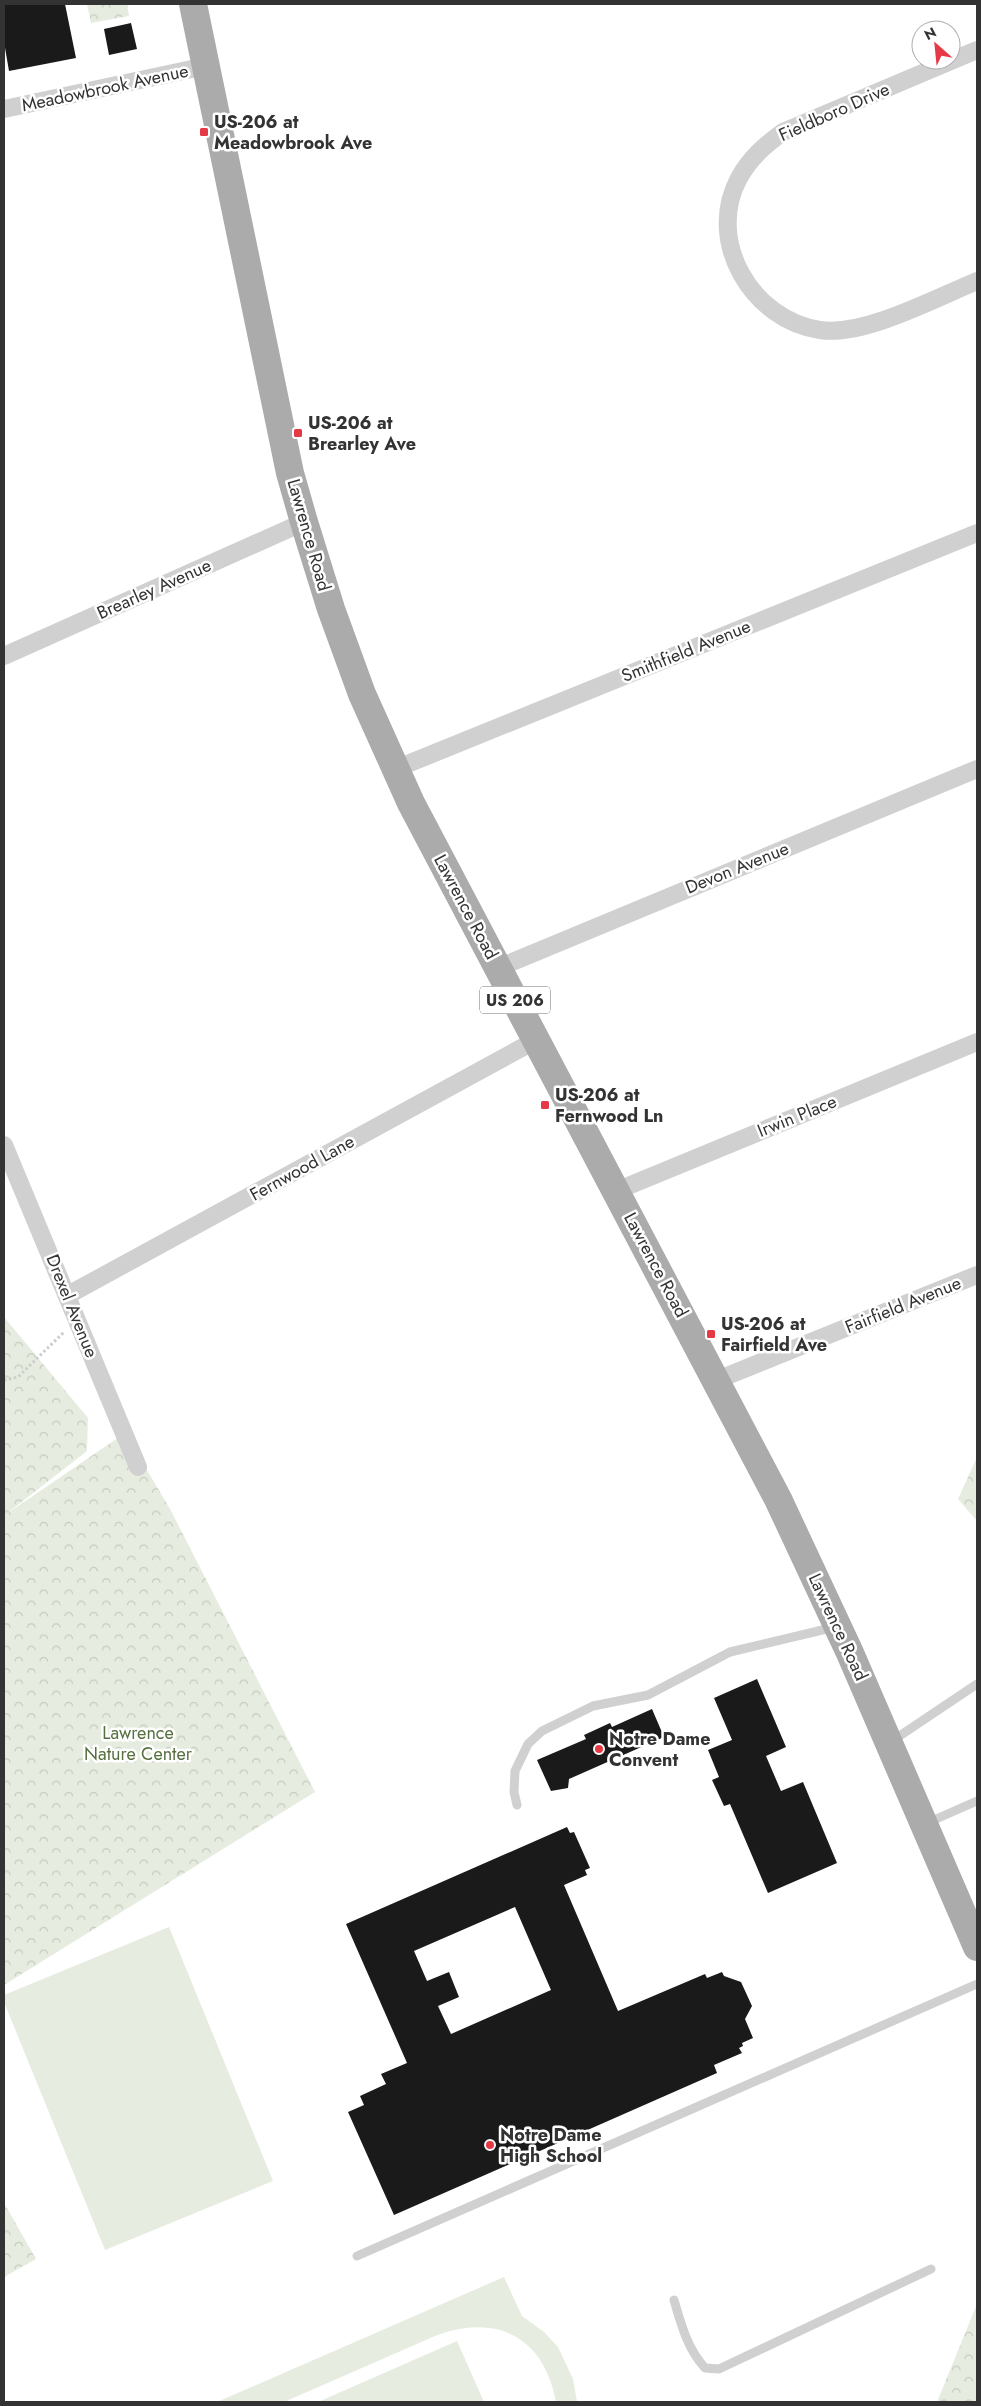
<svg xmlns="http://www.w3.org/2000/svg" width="981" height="2406" font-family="Jost,sans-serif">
<defs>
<pattern id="forest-crowns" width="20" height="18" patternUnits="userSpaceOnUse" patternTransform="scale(1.25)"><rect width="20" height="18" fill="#e6ecdf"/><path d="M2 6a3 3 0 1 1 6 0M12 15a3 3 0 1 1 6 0" fill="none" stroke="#c6cbc0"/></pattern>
</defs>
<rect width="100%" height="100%" fill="#fff"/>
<!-- grass -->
<path fill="#e6ecdf" d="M169,1927L273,2181L105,2250L4,2002V1995Z
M504,2277L522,2316L544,2332L558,2347L573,2379L577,2402H556C544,2336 496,2313 435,2336L284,2402H217Z
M457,2341L484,2402H318Z"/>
<!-- forest -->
<path fill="url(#forest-crowns)" d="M87,4H127L129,16L91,23Z
M4,1317L88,1418L87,1451L5,1515L125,1433L170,1509L315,1792L4,1985Z
M977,1457V1521L958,1499Z
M4,2203L36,2259L4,2277Z
M977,2304V2402H937Z"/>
<!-- building -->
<path fill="#1a1a1a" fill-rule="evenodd" d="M4,4H65L76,58L9,71L4,42Z
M131,23L137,49L109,55L104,29Z
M757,1679L786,1747L766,1756L781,1791L803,1782L837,1863L768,1893L730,1804L724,1806L712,1780L719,1777L708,1750L732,1740L714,1698Z
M652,1709L664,1737L569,1779L568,1788L551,1791L537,1760L586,1739L584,1735L610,1723L612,1727Z
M567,1827L570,1833L574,1832L590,1868L585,1870L587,1875L564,1885L618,2011L705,1974L707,1978L722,1972L724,1976L741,1982L752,2006L745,2019L753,2038L742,2043L743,2046L739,2048L742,2053L714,2065L717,2073L394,2215L348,2112L364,2105L360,2096L386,2084L381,2074L407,2063L346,1924ZM515,1907L551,1990L451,2034L438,2006L459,1997L449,1972L427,1981L414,1951Z"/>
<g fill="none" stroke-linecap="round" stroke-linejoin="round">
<!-- path -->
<path stroke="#cdcdcd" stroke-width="3" stroke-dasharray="2.5 2.5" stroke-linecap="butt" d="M4,1380L18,1377L64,1332"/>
<!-- service -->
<path stroke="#d0d0d0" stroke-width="9" d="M892,1741L977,1684
M517,1805L514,1792L515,1771L528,1744L542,1731L593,1706L648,1695L730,1652L835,1627
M927,1823L977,1801
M357,2256L977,1984
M674,2300C681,2324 687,2348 705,2368L719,2369L931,2269"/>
<!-- minor -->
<path stroke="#d0d0d0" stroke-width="18" d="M977,50L783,132C765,145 750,158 739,178C705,241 752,320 820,330C863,337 936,298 977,281
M4,109L206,66
M4,656L304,522
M395,769L977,533
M498,968L977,769
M4,1145L138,1467
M616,1191L977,1042
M68,1295L536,1040
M717,1380L977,1275"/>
<!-- primary -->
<path stroke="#ababab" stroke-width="28" d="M193,4L290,473L304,522L331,609L362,694L411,803L778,1499L850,1653L977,1947"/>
</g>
<!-- markers -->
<g fill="#e63946" stroke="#fff" stroke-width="2">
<rect x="199" y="127" width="10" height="10" rx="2.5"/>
<rect x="293" y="428" width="10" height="10" rx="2.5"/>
<rect x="540" y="1100" width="10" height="10" rx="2.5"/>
<rect x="706" y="1329" width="10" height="10" rx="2.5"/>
<circle cx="599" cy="1749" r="5"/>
<circle cx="490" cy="2145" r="5"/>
</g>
<g text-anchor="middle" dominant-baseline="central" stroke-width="5" stroke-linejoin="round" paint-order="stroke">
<!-- shield labels -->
<rect fill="#fff" stroke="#707070" stroke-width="1" x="480" y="986.5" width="70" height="27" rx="4"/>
<g font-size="16" font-weight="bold" fill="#333">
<text x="515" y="1000">US 206</text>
</g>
<!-- street labels -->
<g font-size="18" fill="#333" stroke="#fff">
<text transform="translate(105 88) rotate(-12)">Meadowbrook Avenue</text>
<text transform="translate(834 112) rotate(-24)">Fieldboro Drive</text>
<text transform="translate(309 535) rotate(74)">Lawrence Road</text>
<text transform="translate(154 589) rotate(-24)">Brearley Avenue</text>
<text transform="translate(686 651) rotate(-22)">Smithfield Avenue</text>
<text transform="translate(737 868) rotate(-22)">Devon Avenue</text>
<text transform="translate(466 907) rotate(62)">Lawrence Road</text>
<text transform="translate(797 1116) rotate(-22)">Irwin Place</text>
<text transform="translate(302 1168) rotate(-29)">Fernwood Lane</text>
<text transform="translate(656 1265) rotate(62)">Lawrence Road</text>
<text transform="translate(903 1305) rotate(-22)">Fairfield Avenue</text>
<text transform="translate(72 1306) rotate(68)">Drexel Avenue</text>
<text transform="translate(838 1627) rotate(65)">Lawrence Road</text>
</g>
<!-- poi labels -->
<g font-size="18" font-weight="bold" fill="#333" stroke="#fff" text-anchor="start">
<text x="214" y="122">US-206 at<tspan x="214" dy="21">Meadowbrook Ave</tspan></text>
<text x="308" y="423">US-206 at<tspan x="308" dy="21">Brearley Ave</tspan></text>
<text x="555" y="1095">US-206 at<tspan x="555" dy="21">Fernwood Ln</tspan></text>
<text x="721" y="1324">US-206 at<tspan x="721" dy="21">Fairfield Ave</tspan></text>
<text x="609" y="1739">Notre Dame<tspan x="609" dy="21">Convent</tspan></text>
<text x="500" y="2135">Notre Dame<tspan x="500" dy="21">High School</tspan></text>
</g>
<!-- park labels -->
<g font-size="18" fill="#56703f" stroke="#fff">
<text x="138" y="1733">Lawrence<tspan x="138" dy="21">Nature Center</tspan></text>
</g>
</g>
<!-- border -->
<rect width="981" height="2406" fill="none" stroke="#333333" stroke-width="10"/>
<!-- north arrow -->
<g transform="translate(936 45) rotate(333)"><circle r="24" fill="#ffffff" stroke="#adadad"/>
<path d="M0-4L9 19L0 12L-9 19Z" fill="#e63946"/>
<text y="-8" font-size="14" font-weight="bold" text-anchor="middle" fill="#333333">N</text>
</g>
</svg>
